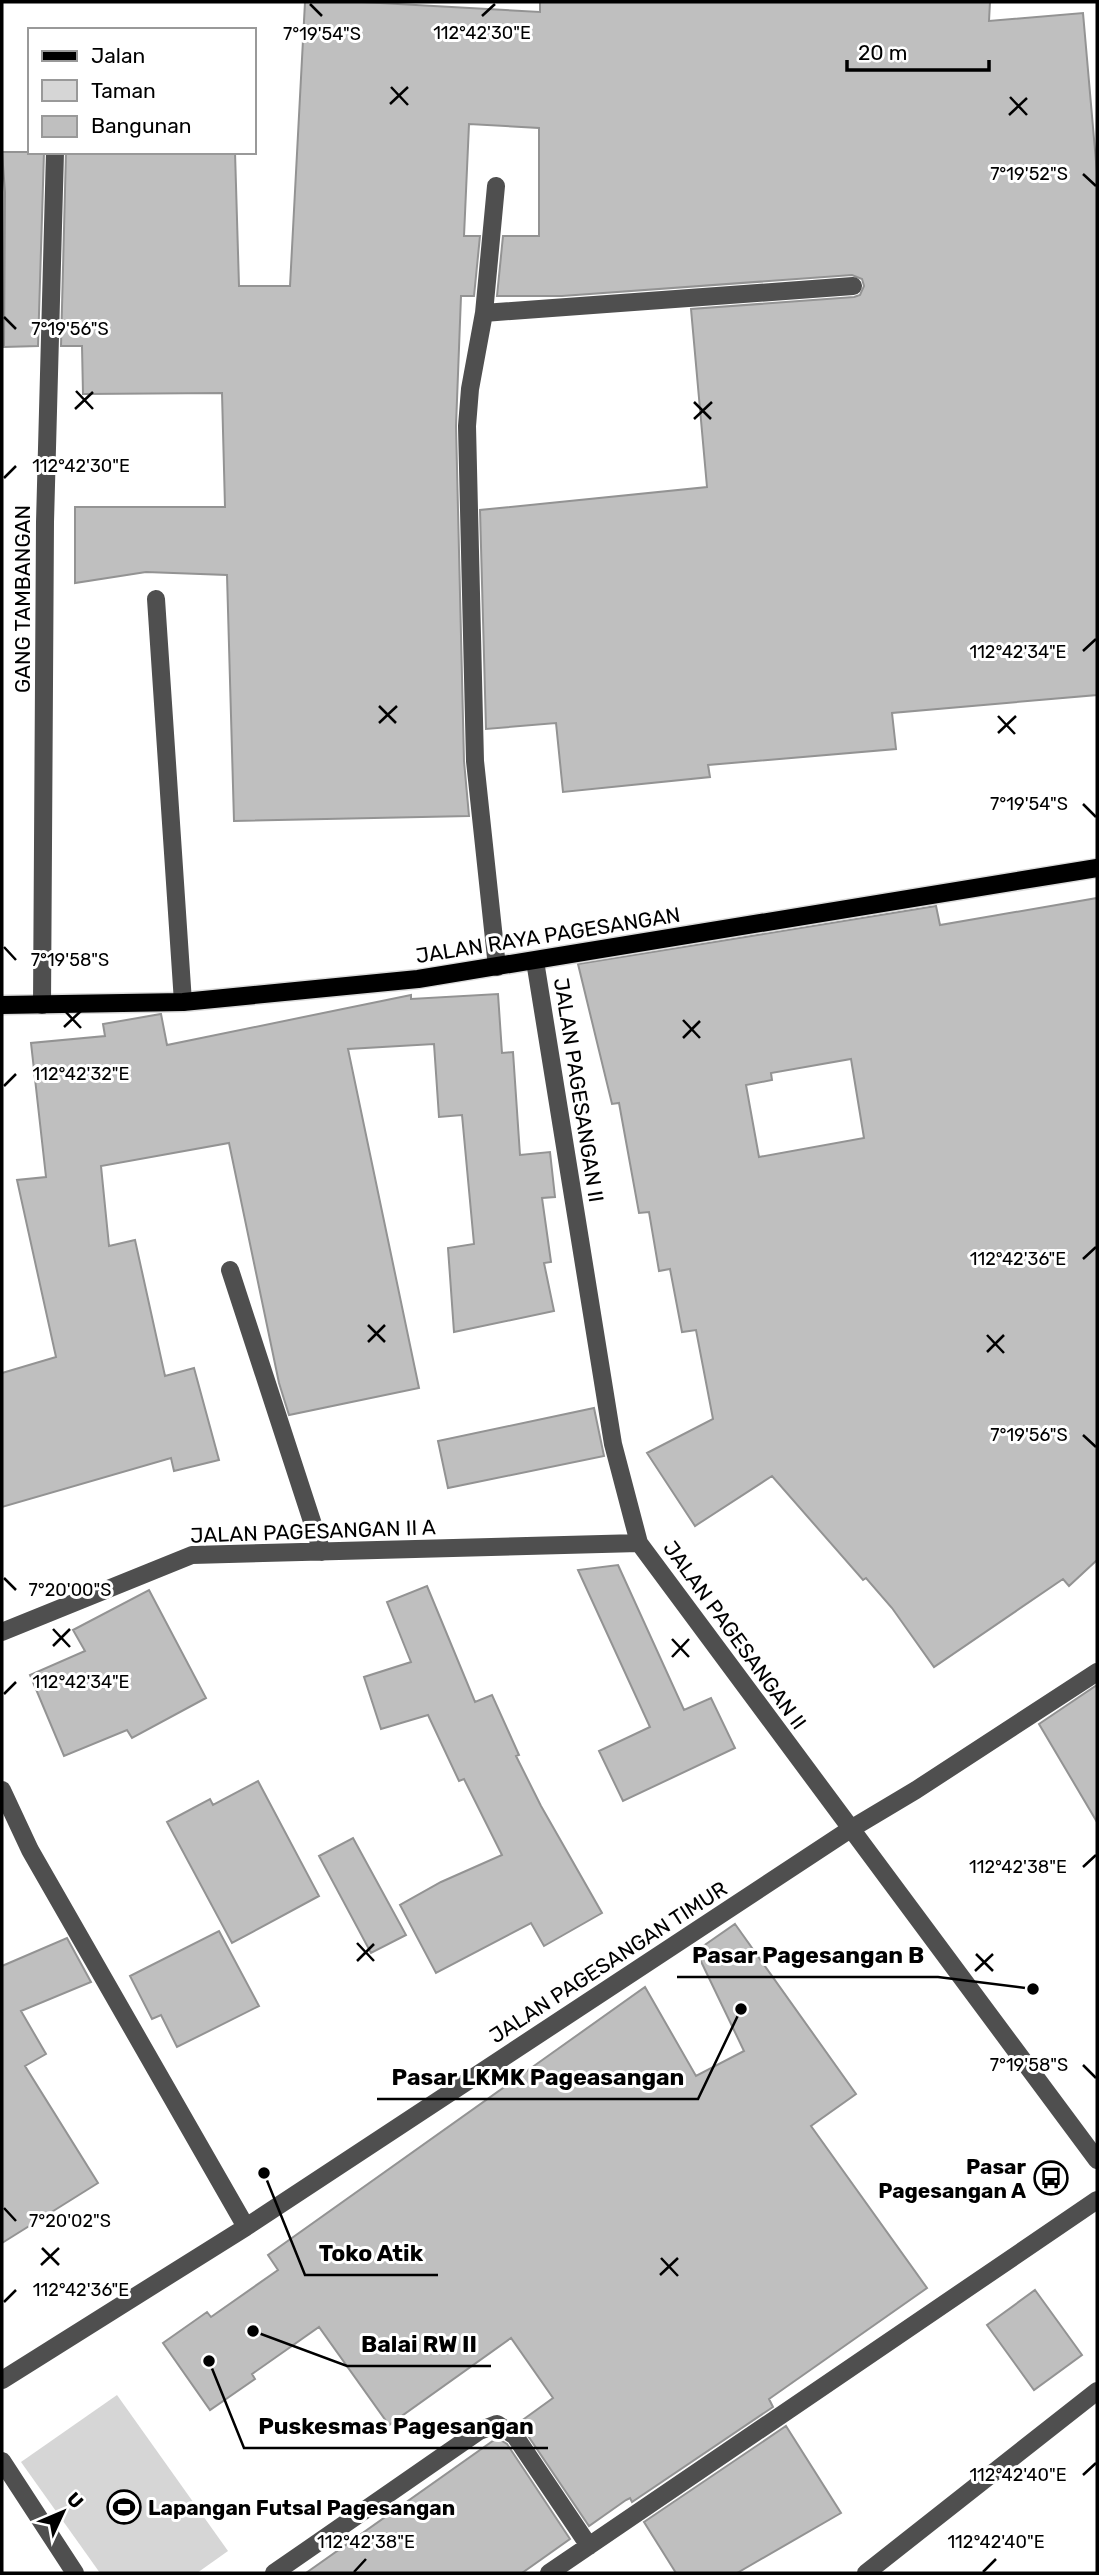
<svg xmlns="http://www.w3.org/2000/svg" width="1099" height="2575" font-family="Rubik,sans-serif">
<rect width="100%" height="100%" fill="#fff"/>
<!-- green -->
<path fill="#d6d6d6" d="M117,2395L228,2551L197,2573H100L21,2462Z"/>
<!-- building -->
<path fill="#bfbfbf" stroke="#939393" stroke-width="2" fill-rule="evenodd" d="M305,2H362L540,12V2H990L989,21L1083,13L1097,173V695L892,713L896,749L708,765L710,777L563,792L556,723L486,729L480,510L707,487L691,309L854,297L860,295L864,286L862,279L852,275L562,296H497L503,236H539V128L469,124L464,236H480L474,296H461L456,426L464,761L469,816L234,821L227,575L146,572L75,583V507H225L222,393L83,394L82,346H61L66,152H235L239,286H290Z
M2,152H44L38,346L4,347L5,192Z
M1097,898V1560L1069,1586L1063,1579L934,1667L892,1608L866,1578L863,1580L772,1476L695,1526L647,1453L713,1419L696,1330L682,1332L670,1269L659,1271L649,1212L639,1213L619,1103L612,1104L578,964L936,906L940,925ZM851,1059L864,1138L759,1157L746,1085L772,1080L771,1073Z
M498,994L502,1053L513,1052L520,1155L550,1152L555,1197L542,1198L551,1262L544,1263L554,1311L454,1332L448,1248L474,1244L462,1115L439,1117L434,1044L348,1049L419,1388L289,1415L279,1383L229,1143L101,1166L109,1246L135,1240L165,1376L194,1368L219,1460L174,1471L171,1458L2,1507V1373L56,1357L17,1180L46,1177L31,1043L105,1036L103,1024L161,1014L167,1045L411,995V999Z
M594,1408L604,1456L448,1488L438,1441Z
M618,1565L684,1710L711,1698L735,1748L623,1801L599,1751L650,1727L578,1570Z
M427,1586L475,1702L492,1695L519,1755L516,1756L541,1806L602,1913L544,1946L531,1923L436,1973L400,1905L441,1882L502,1855L464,1779L459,1781L428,1715L381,1729L364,1677L411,1662L387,1602Z
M149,1590L206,1698L132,1738L127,1730L64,1756L30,1675L85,1651L73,1630Z
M1097,1685V1822L1039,1724Z
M258,1781L319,1896L232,1943L167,1822L210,1799L213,1805Z
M353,1838L406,1935L371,1953L319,1856Z
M735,1924L856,2094L811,2126L927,2288L769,2399L773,2407L632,2502L630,2498L626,2500L589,2526L524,2430L517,2424L553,2398L511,2338L389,2425L319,2327L252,2374L255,2379L210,2410L163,2343L207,2312L211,2317L278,2270L268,2255L645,1987L696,2076L744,2051L696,1951Z
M219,1931L259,2006L177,2047L161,2015L152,2019L130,1976Z
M67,1938L91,1982L21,2011L46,2054L25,2066L98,2183L2,2243V1966Z
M1035,2290L1082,2355L1034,2390L987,2325Z
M786,2426L841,2513L737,2573H676L644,2522Z
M497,2438L507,2444L570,2539L522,2573H306Z"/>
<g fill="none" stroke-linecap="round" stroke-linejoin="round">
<defs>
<path id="major" d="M2,1005L183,1002L418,979L1097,868"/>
</defs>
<!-- major casing -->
<use href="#major" stroke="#dbdbdb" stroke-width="21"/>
<!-- minor -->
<path stroke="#4f4f4f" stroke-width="18" d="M496,186L484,313L470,389L467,426L475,761L497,967
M484,313L853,286
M156,599L183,1002
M535,961L613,1444L639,1543L1097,2160
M42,1005L45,522L55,152
M230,1270L322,1552
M2,1632L192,1555L639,1543
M2,1790L30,1850L246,2227
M2,2380L246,2227L849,1830L916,1790L1097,1672
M2,2461L75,2573
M274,2573L479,2431L497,2424L515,2436L589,2546
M549,2573L1097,2200
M866,2573L1097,2391"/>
<!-- major -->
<use href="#major" stroke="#000" stroke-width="18"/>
</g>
<!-- ticks -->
<path fill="none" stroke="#000" stroke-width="2.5" d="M310,4L322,16M482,16L495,4M391,87L408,105M1010,97L1027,115M390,104L408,87M1009,115L1027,98M1083,174L1096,186M4,317L16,329M76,391L93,409M694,402L711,419M75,409L93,392M694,419L712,402M4,478L16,466M1083,651L1096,639M379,706L396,723M998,716L1015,734M379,723L397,706M998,733L1016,716M1083,804L1096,817M4,947L16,960M64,1010L81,1028M683,1020L700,1038M64,1027L82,1010M683,1038L700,1021M4,1086L16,1074M1083,1259L1096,1247M368,1325L385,1342M987,1335L1004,1353M368,1342L385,1325M987,1352L1004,1335M1083,1435L1096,1447M4,1578L16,1590M53,1629L70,1647M672,1639L689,1657M53,1646L70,1629M672,1657L689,1639M4,1694L16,1682M1083,1867L1096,1855M357,1943L374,1961M976,1954L993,1971M357,1961L374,1944M975,1971L993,1954M1083,2065L1096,2078M4,2208L16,2221M42,2248L59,2265M661,2258L678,2276M41,2265L59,2248M660,2275L678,2258M4,2302L16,2290M1083,2475L1096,2463M354,2572L366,2559M983,2572L996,2559"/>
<!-- icons -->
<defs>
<symbol id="bus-ring" viewBox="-11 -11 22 22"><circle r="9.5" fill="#fff" stroke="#000" stroke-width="1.5"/><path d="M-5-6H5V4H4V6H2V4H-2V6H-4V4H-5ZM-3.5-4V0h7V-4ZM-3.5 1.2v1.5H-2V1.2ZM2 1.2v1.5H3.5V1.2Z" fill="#000"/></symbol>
<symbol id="stadium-ring" viewBox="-11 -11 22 22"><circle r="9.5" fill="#fff" stroke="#000" stroke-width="1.5"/><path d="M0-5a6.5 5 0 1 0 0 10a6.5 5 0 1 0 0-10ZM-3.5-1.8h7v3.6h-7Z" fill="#000"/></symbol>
</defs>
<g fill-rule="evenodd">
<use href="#bus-ring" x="1032" y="2159" width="38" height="38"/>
<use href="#stadium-ring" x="105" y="2488" width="38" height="38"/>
</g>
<g text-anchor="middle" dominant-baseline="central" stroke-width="6" stroke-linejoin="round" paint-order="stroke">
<!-- street labels -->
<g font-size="21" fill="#000" stroke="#fff">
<text transform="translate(22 599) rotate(-90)">GANG TAMBANGAN</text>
<text transform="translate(548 935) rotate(-9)">JALAN RAYA PAGESANGAN</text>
<text transform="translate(579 1090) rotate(81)">JALAN PAGESANGAN II</text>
<text transform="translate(313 1531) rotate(-2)">JALAN PAGESANGAN II A</text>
<text transform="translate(735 1635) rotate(54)">JALAN PAGESANGAN II</text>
<text transform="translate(608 1962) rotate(-33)">JALAN PAGESANGAN TIMUR</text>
</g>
<!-- poi labels -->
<g font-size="21" font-weight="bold" fill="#000" stroke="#fff" text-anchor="end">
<text x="1026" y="2166">Pasar<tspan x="1026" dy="24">Pagesangan A</tspan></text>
<text x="148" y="2507" text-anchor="start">Lapangan Futsal Pagesangan</text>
</g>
</g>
<g font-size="18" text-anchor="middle" fill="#000" stroke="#fff" stroke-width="6" stroke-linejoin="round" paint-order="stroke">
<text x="482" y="39">112°42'30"E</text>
<text x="322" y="40">7°19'54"S</text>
<text x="1029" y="180">7°19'52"S</text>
<text x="70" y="335">7°19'56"S</text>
<text x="81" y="472">112°42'30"E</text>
<text x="1018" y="658">112°42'34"E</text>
<text x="1029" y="810">7°19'54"S</text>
<text x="70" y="966">7°19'58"S</text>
<text x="81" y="1080">112°42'32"E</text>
<text x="1018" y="1265">112°42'36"E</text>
<text x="1029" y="1441">7°19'56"S</text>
<text x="70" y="1596">7°20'00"S</text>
<text x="81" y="1688">112°42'34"E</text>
<text x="1018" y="1873">112°42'38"E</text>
<text x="1029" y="2071">7°19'58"S</text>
<text x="70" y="2227">7°20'02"S</text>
<text x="81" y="2296">112°42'36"E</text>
<text x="1018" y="2481">112°42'40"E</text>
<text x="366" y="2548">112°42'38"E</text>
<text x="996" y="2548">112°42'40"E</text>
</g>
<!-- callouts -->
<path fill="none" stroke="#000" stroke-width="2.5" d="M1033 1989L938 1977H677M741 2009L698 2099H377M264 2173L305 2275H438M253 2331L347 2366H491M209 2361L244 2448H548"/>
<g fill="#000" stroke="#fff" stroke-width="2.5">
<circle cx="1033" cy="1989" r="7"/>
<circle cx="741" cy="2009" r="7"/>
<circle cx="264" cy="2173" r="7"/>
<circle cx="253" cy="2331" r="7"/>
<circle cx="209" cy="2361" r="7"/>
</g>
<g font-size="23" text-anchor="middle" font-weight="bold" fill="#000" stroke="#fff" stroke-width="6" stroke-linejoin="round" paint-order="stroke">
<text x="808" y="1963">Pasar Pagesangan B</text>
<text x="538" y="2085">Pasar LKMK Pageasangan</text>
<text x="371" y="2261">Toko Atik</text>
<text x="419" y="2352">Balai RW II</text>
<text x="396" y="2434">Puskesmas Pagesangan</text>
</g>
<!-- border -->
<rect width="1099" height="2575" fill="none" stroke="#000000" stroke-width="7"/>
<!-- legend -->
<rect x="28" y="28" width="228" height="126" fill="#ffffff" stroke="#999999" stroke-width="2"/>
<rect x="42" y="51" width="35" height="10" fill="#000000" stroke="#999999" stroke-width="2"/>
<text x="91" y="63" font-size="21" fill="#000000">Jalan</text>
<rect x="42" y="80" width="35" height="21" fill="#d6d6d6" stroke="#999999" stroke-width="2"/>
<text x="91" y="98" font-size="21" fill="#000000">Taman</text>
<rect x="42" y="116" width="35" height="21" fill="#bfbfbf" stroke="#999999" stroke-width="2"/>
<text x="91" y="133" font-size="21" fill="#000000">Bangunan</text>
<!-- north arrow -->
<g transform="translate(63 2512) rotate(46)" stroke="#ffffff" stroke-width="5" paint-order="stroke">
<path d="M0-5L12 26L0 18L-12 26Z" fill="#000000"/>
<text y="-10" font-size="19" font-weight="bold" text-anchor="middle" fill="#000000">U</text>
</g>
<!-- scale -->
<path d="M847 60v10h142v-10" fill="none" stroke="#000000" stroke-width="3.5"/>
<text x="858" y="60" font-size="21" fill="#000000" stroke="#ffffff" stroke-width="5" paint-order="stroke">20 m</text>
</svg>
